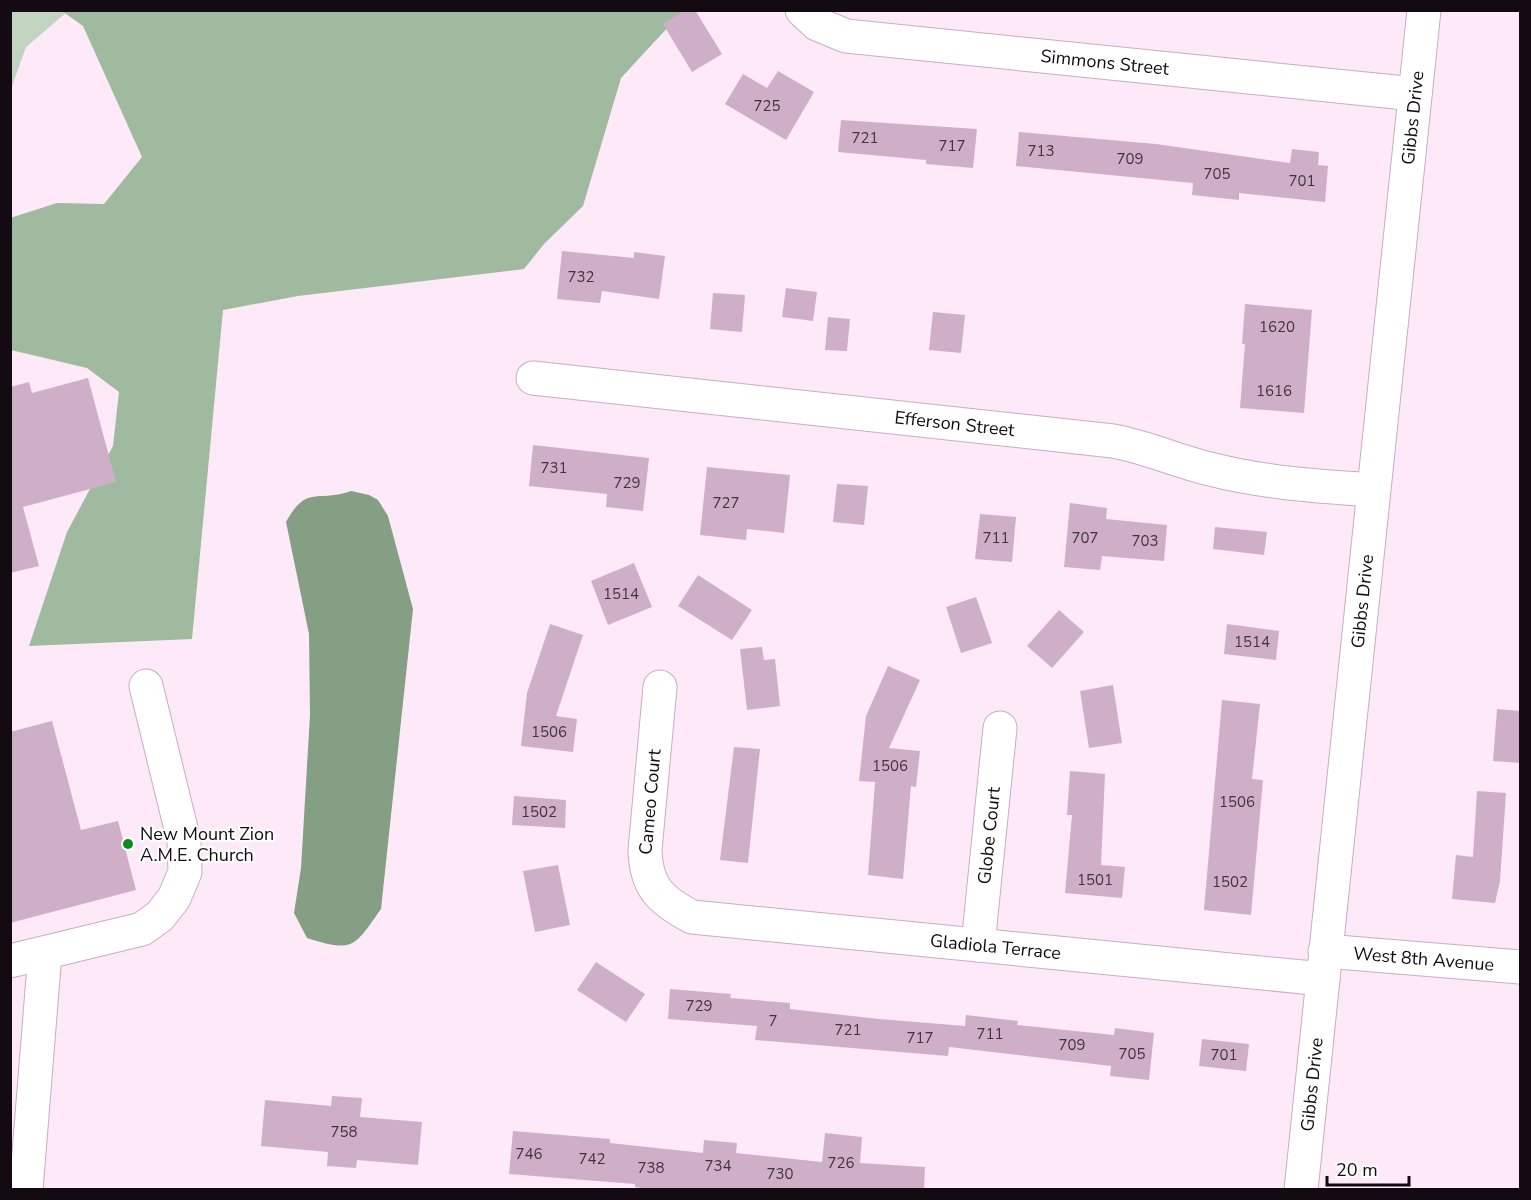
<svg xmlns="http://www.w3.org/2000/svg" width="1531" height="1200" font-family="'Nunito Sans',sans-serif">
<rect width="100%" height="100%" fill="#fee9f8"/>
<!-- green -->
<path fill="#c1d4c0" d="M11,11H68L26,47L11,89Z"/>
<!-- forest -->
<path fill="#9fba9e" d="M680,10L681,13L621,78L583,206L544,244L524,269L298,296L223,310L192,639L29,646L67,532L113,446L119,392L87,368L11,350L10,218L57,203L104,204L142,157L83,26L62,11Z"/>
<!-- water -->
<path fill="#859f84" d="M351,491L369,495L378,500L388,516L413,609L381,909C354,947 354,953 307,938L294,913L301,868L310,715L309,634L286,522C307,484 317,503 351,491Z"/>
<!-- building -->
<path fill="#cfafc7" d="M685,10H695L722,54L692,72L663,24Z
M778,71L814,92L786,140L725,104L743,74L767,88Z
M841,120L977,129L973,168L926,164V160L838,152Z
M1019,132L1156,144L1290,163L1292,149L1319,152L1318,165L1328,166L1325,202L1239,193V200L1192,195L1193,183L1016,166Z
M562,251L634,258V252L665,256L659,299L602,291L600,303L557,299Z
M786,288L817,292L813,321L782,317Z
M713,293L745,295L742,332L710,329Z
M1245,304L1312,310L1304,413L1240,408L1245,344H1242Z
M933,312L965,315L961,353L929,350Z
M828,317L850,319L847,351L825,350Z
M88,378L116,482L23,507L39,566L10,573V387L29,382L32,393Z
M533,445L649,458L643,511L606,507L607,494L529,486Z
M707,467L790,475L784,533L747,529L746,540L700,535Z
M837,484L868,486L864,525L833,522Z
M1070,503L1107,508L1106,519L1167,525L1164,561L1102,556L1100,570L1064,567Z
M980,514L1016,517L1012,562L975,559Z
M1215,527L1267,532L1264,555L1213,549Z
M634,563L652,607L608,625L591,581Z
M698,575L752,610L732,640L678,606Z
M976,597L992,643L961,653L946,607Z
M1059,610L1084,632L1052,668L1027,646Z
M550,624L583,635L556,716L577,719L573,752L521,746L527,693Z
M1227,624L1279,631L1276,660L1224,654Z
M762,647L764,660L775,659L780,706L747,710L740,649Z
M888,666L920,680L889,748L920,751L916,787L911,786L903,879L868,875L875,782L859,781L866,716Z
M1113,685L1122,743L1089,748L1080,691Z
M1222,700L1260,704L1252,779L1263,780L1251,915L1204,910Z
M1497,709L1521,711V763L1493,761Z
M52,721L81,830L118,821L136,890L10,923V732Z
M734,747L760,749L748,863L720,860Z
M1070,771L1105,774L1101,865L1125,867L1122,898L1065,893L1072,815H1067Z
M1477,791L1506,793L1500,881L1495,903L1452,899L1456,855L1473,857Z
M514,796L566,800L565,828L512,825Z
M558,865L570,925L535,932L523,871Z
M596,962L645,994L626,1022L577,990Z
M670,989L731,994L730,998L790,1003V1009L879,1019L965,1026L966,1015L1018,1021L1017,1025L1114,1035L1115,1028L1154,1033L1149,1080L1110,1076L1111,1066L949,1047L948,1056L755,1040L757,1026L668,1019Z
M1202,1039L1249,1044L1246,1071L1199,1066Z
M332,1096L362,1098L360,1117L422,1122L418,1165L357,1160L356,1168L327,1166L328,1152L261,1146L265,1100L331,1106Z
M513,1131L610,1139V1143L703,1153L704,1140L737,1143L736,1153L822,1162L825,1133L862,1137L860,1163L925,1167L924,1190H656L635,1187V1184L509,1174Z"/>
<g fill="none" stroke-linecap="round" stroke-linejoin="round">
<defs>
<g id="minor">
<path id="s1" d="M802,10L817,24L846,36L1415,94"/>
<path id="s2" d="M533,378L1113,441C1146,447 1177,461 1210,469C1264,483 1318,486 1373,490"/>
<path id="s3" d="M660,687L645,850C646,887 660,900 692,917L1323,979"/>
<path id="s4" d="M978,945L1000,728"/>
<path id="s5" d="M1325,951L1520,967"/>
<path d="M10,961L142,929L160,916L174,898L185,872L184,841L146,686"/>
<path d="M26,1190L45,953"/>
<path id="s6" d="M1301,1190L1424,10"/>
</g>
</defs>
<!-- minor casing -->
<use href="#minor" stroke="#c7aec1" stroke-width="35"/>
<!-- minor -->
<use href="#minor" stroke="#fff" stroke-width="33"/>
</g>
<!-- markers -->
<circle fill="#078c19" stroke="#fdfdfd" stroke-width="2" cx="128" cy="844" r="6"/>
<g text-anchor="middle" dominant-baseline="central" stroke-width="4.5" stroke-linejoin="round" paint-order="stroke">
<!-- number labels -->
<g font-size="15" fill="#42343e">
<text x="767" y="106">725</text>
<text x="865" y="138">721</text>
<text x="952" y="146">717</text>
<text x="1041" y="151">713</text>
<text x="1130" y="159">709</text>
<text x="1217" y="174">705</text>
<text x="1302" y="181">701</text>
<text x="581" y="277">732</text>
<text x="1277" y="327">1620</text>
<text x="1274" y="391">1616</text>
<text x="554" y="468">731</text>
<text x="627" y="483">729</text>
<text x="726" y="503">727</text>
<text x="996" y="538">711</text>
<text x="1085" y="538">707</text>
<text x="1145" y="541">703</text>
<text x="621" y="594">1514</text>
<text x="1252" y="642">1514</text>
<text x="549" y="732">1506</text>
<text x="890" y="766">1506</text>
<text x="1237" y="802">1506</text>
<text x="539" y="812">1502</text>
<text x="1095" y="880">1501</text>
<text x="1230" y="882">1502</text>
<text x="699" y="1006">729</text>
<text x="773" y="1021">7</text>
<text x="848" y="1030">721</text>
<text x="990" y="1034">711</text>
<text x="920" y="1038">717</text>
<text x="1072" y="1045">709</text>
<text x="1132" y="1054">705</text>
<text x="1224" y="1055">701</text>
<text x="344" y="1132">758</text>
<text x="529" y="1154">746</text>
<text x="592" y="1159">742</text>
<text x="841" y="1163">726</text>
<text x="718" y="1166">734</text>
<text x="651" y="1168">738</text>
<text x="780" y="1174">730</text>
</g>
<!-- street labels -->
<g font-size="18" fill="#130b11" stroke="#fdfdfd">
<text stroke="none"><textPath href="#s1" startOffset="312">Simmons Street</textPath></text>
<text stroke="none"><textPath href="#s6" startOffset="1078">Gibbs Drive</textPath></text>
<text stroke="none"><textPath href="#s2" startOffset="424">Efferson Street</textPath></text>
<text stroke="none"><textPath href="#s6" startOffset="592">Gibbs Drive</textPath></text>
<text transform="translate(650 802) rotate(-85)">Cameo Court</text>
<text stroke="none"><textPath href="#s4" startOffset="110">Globe Court</textPath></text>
<text stroke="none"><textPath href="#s3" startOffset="556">Gladiola Terrace</textPath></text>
<text stroke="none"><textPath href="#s5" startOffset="99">West 8th Avenue</textPath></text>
<text stroke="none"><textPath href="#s6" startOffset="106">Gibbs Drive</textPath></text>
</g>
<!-- poi labels -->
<g font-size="18" fill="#130b11" stroke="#fdfdfd" text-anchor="start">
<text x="140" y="834">New Mount Zion<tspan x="140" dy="21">A.M.E. Church</tspan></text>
</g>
</g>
<!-- border -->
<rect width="1531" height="1200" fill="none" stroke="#130b11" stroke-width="24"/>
<!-- scale -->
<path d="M1327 1176v9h82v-9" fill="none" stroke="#130b11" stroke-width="3"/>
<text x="1336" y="1176" font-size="18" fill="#130b11" stroke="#fdfdfd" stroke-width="4.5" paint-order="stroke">20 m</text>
</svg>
